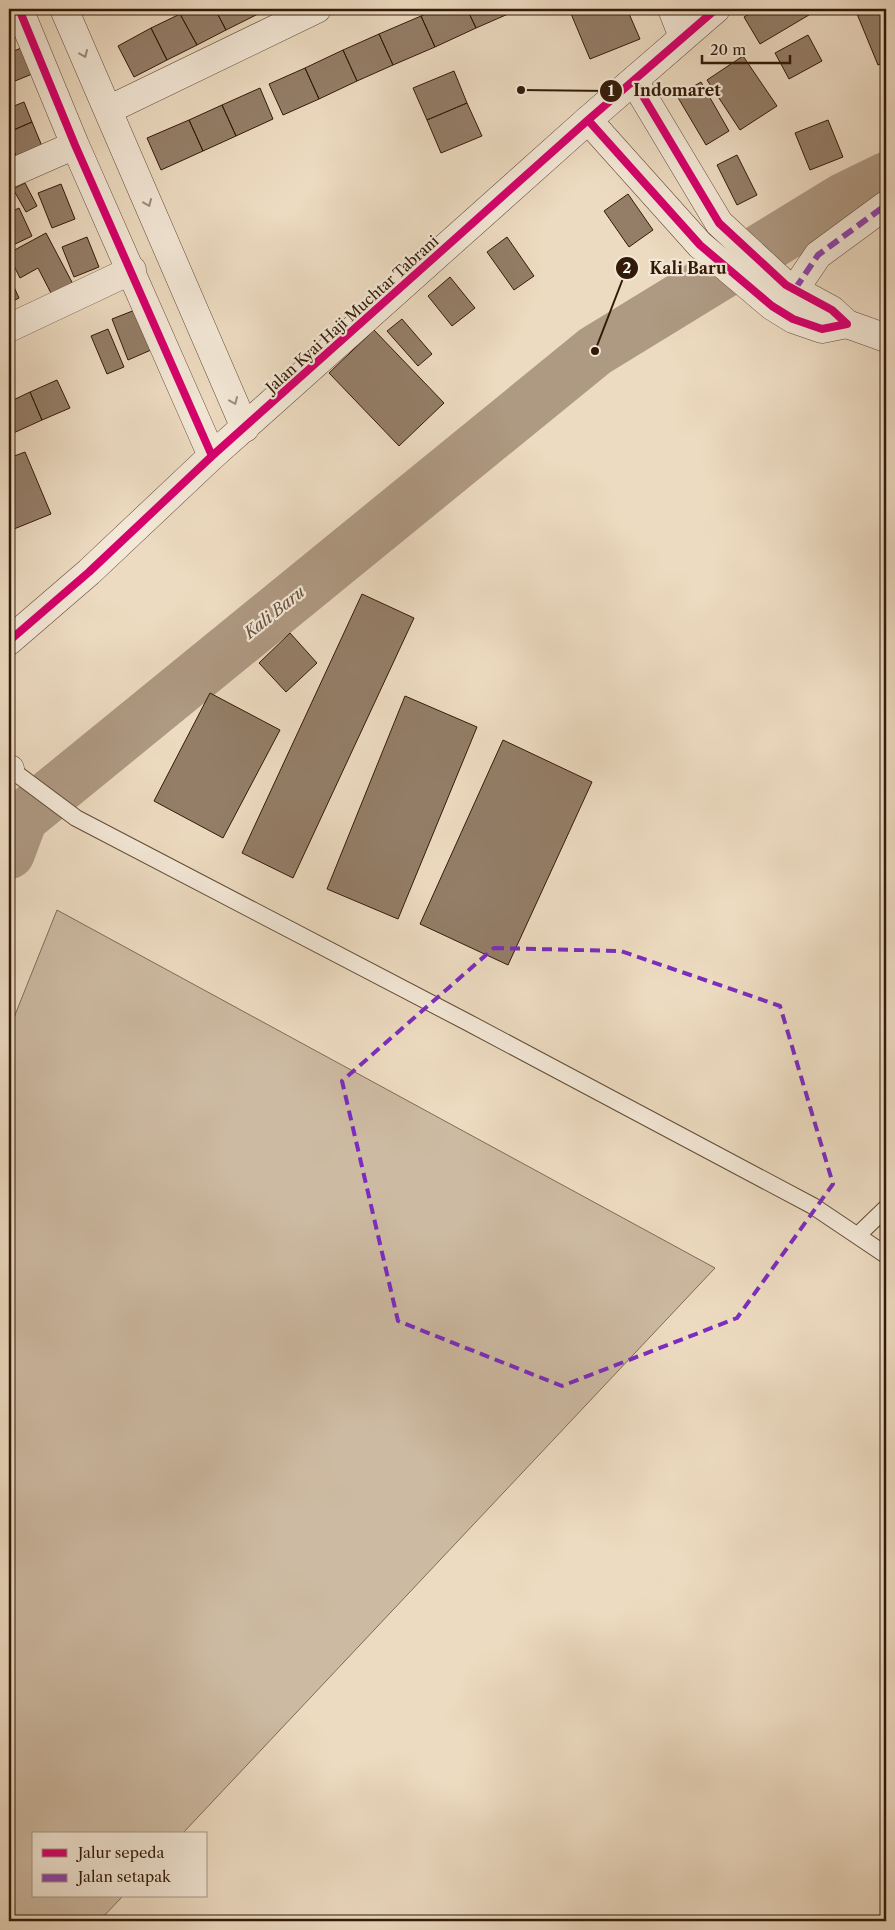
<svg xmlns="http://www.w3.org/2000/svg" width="895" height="1930" font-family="'Libre Caslon Text',serif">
<rect width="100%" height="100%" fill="#eddbc1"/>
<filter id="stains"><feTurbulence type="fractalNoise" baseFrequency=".004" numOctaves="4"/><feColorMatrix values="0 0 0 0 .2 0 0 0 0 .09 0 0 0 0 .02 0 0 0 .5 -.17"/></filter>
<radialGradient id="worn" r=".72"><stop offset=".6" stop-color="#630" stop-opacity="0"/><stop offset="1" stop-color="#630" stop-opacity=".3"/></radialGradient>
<!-- green -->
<path fill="#cdbaa2" stroke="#806a55" d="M57,910L715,1268L182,1834H34V1896H123L99,1921H9V1030Z"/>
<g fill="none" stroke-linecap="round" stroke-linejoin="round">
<!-- river -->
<path stroke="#ae9982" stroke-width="52" d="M9,853L22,818L595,351L845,198L886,178"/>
</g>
<!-- building -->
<path fill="#947e68" stroke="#331a08" d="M190,9H215L226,30L197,45L180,14Z
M215,9H255L258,14L226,30Z
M436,9H467L476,28L435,47L421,16Z
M467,9H514L515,11L476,28Z
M569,9H627L640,39L590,59Z
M758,9H819L760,44L744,17Z
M855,9H886V62L878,65Z
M180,14L197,45L167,60L151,28Z
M421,16L435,47L393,65L379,34Z
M151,28L167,60L134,77L118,46Z
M379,34L393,65L357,81L343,50Z
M808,35L822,61L789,79L775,53Z
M26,46L37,72L15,81L9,65V53Z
M343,50L357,81L319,99L305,68Z
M743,56L777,106L740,130L707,80Z
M305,68L319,99L283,115L269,84Z
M454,71L467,103L427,120L413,88Z
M701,82L729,131L706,145L677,96Z
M260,88L273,119L236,136L222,105Z
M24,102L32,122L9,132V108Z
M467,103L482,136L441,153L427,120Z
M222,105L236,136L203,151L189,120Z
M189,120L203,151L161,170L147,138Z
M828,120L843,157L810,170L795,133Z
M32,122L44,151L18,161L9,138V132Z
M737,155L757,195L737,205L717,165Z
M25,183L37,206L26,212L13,189Z
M61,184L75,219L52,228L38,193Z
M628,194L653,230L629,247L604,211Z
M19,208L32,236L13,245L9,235V213Z
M46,233L74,286L53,297L38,268L20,278L9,256V253Z
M87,237L99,267L74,277L62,247Z
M507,237L534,276L514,290L487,252Z
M9,276L19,298L9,303Z
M450,277L475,308L452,326L428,296Z
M135,310L151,350L128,360L112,319Z
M402,319L432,354L418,366L387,331Z
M108,329L124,367L107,374L91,336Z
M374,330L444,403L399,446L329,373Z
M57,380L70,408L42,420L30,392Z
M30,392L42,420L9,435V402Z
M25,452L51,514L9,531V458Z
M362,594L414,618L293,878L242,853Z
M290,633L317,663L286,692L259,663Z
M210,693L280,730L223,838L154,801Z
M405,696L477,727L398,919L327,889Z
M503,740L592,782L508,965L420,924Z"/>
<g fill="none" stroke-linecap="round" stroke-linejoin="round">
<defs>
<path id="service" d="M9,768L76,818L467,1022L813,1206L886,1255
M858,1235L886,1208"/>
<path id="minor" d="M19,9L75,145L212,456
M64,9L245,428
M108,110L317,9
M588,120L700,245L772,306L793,319L822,329L847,324L832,310L786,285L719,223L634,81
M9,174L75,145
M795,289L818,255L886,205
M847,324L886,338
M9,328L132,270
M9,771L10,769"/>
<path id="tertiary" d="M672,9L683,37
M9,641L89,572L212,456L588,120L716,9"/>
</defs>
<!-- service casing -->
<use href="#service" stroke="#624a36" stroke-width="18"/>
<!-- minor casing -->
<use href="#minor" stroke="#624a36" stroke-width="29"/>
<!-- tertiary casing -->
<use href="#tertiary" stroke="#624a36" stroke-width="29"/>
<!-- service -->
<use href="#service" stroke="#f3e8d7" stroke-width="16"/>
<!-- minor -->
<use href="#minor" stroke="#f3e8d7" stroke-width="28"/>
<!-- tertiary -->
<use href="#tertiary" stroke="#f3e8d7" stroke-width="28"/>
<!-- quiet -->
<path stroke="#8e44ad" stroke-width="6" stroke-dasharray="12 6" stroke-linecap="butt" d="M795,289L818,255L886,205
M9,771L10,769"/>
<defs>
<path id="cycleway" d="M19,9L75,145L212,456
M588,120L700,245L772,306L793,319L822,329L847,324L832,310L786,285L719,223L634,81
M9,641L89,572L212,456L588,120L716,9"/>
</defs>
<!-- cycleway casing -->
<use href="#cycleway" stroke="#f3e8d7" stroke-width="11"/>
<!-- cycleway -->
<use href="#cycleway" stroke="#d6006c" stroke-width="8"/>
</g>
<!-- one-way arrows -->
<defs><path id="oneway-chevron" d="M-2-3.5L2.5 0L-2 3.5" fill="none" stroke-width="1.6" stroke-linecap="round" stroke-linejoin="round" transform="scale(1.25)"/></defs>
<g stroke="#9d8b7a">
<use href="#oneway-chevron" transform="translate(84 54) rotate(67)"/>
<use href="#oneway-chevron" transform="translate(148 203) rotate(67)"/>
<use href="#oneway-chevron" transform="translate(234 401) rotate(67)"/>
</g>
<!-- marked area -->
<path fill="none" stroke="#7b2cbf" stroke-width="4" stroke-dasharray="10 6" stroke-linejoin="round" d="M494,948L621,951L780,1006L833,1184L737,1318L562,1386L398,1321L342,1081Z"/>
<g text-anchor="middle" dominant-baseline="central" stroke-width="4.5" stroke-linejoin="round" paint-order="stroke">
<!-- street labels -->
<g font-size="15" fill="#331a08" stroke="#f3e8d7">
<text transform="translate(352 314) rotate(-42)">Jalan Kyai Haji Muchtar Tabrani</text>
</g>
<!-- water labels -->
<g font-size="16" font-style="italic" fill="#644d39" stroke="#f3e8d7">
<text transform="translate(274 612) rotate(-39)">Kali Baru</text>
</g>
</g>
<!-- callouts -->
<path fill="none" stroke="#331a08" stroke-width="2" d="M521 90L611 91M595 351L627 268"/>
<g fill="#331a08" stroke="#f3e8d7" stroke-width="2">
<circle cx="521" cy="90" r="5"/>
<circle cx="595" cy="351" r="5"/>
<circle cx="611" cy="91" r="12"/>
<circle cx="627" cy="268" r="12"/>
</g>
<g font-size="15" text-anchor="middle" font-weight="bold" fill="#fff">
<text x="611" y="96">1</text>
<text x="627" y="273">2</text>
</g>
<g font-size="16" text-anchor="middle" font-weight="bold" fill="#331a08" stroke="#f3e8d7" stroke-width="4.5" stroke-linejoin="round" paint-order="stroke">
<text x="677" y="96">Indomaret</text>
<text x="688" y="274">Kali Baru</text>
</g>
<!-- margin -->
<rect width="895" height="1930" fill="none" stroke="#eddbc1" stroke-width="30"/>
<rect x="10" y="10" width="875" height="1910" fill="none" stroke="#331a08" stroke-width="2.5"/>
<rect x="15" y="15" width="865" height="1900" fill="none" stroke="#331a08"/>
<!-- legend -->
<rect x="32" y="1832" width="175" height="65" fill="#f3e8d7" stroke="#a69684"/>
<rect x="42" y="1849" width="25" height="8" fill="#d6006c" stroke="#a69684"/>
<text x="78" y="1858" font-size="15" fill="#331a08">Jalur sepeda</text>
<rect x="42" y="1874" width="25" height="8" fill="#8e44ad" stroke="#a69684"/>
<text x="78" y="1882" font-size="15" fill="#331a08">Jalan setapak</text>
<!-- scale -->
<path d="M702 55v8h88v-8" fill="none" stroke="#331a08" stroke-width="2.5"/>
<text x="710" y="55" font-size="15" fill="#331a08" stroke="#f3e8d7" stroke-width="4" paint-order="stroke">20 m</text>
<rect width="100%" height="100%" filter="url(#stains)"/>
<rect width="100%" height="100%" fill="url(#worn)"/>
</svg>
